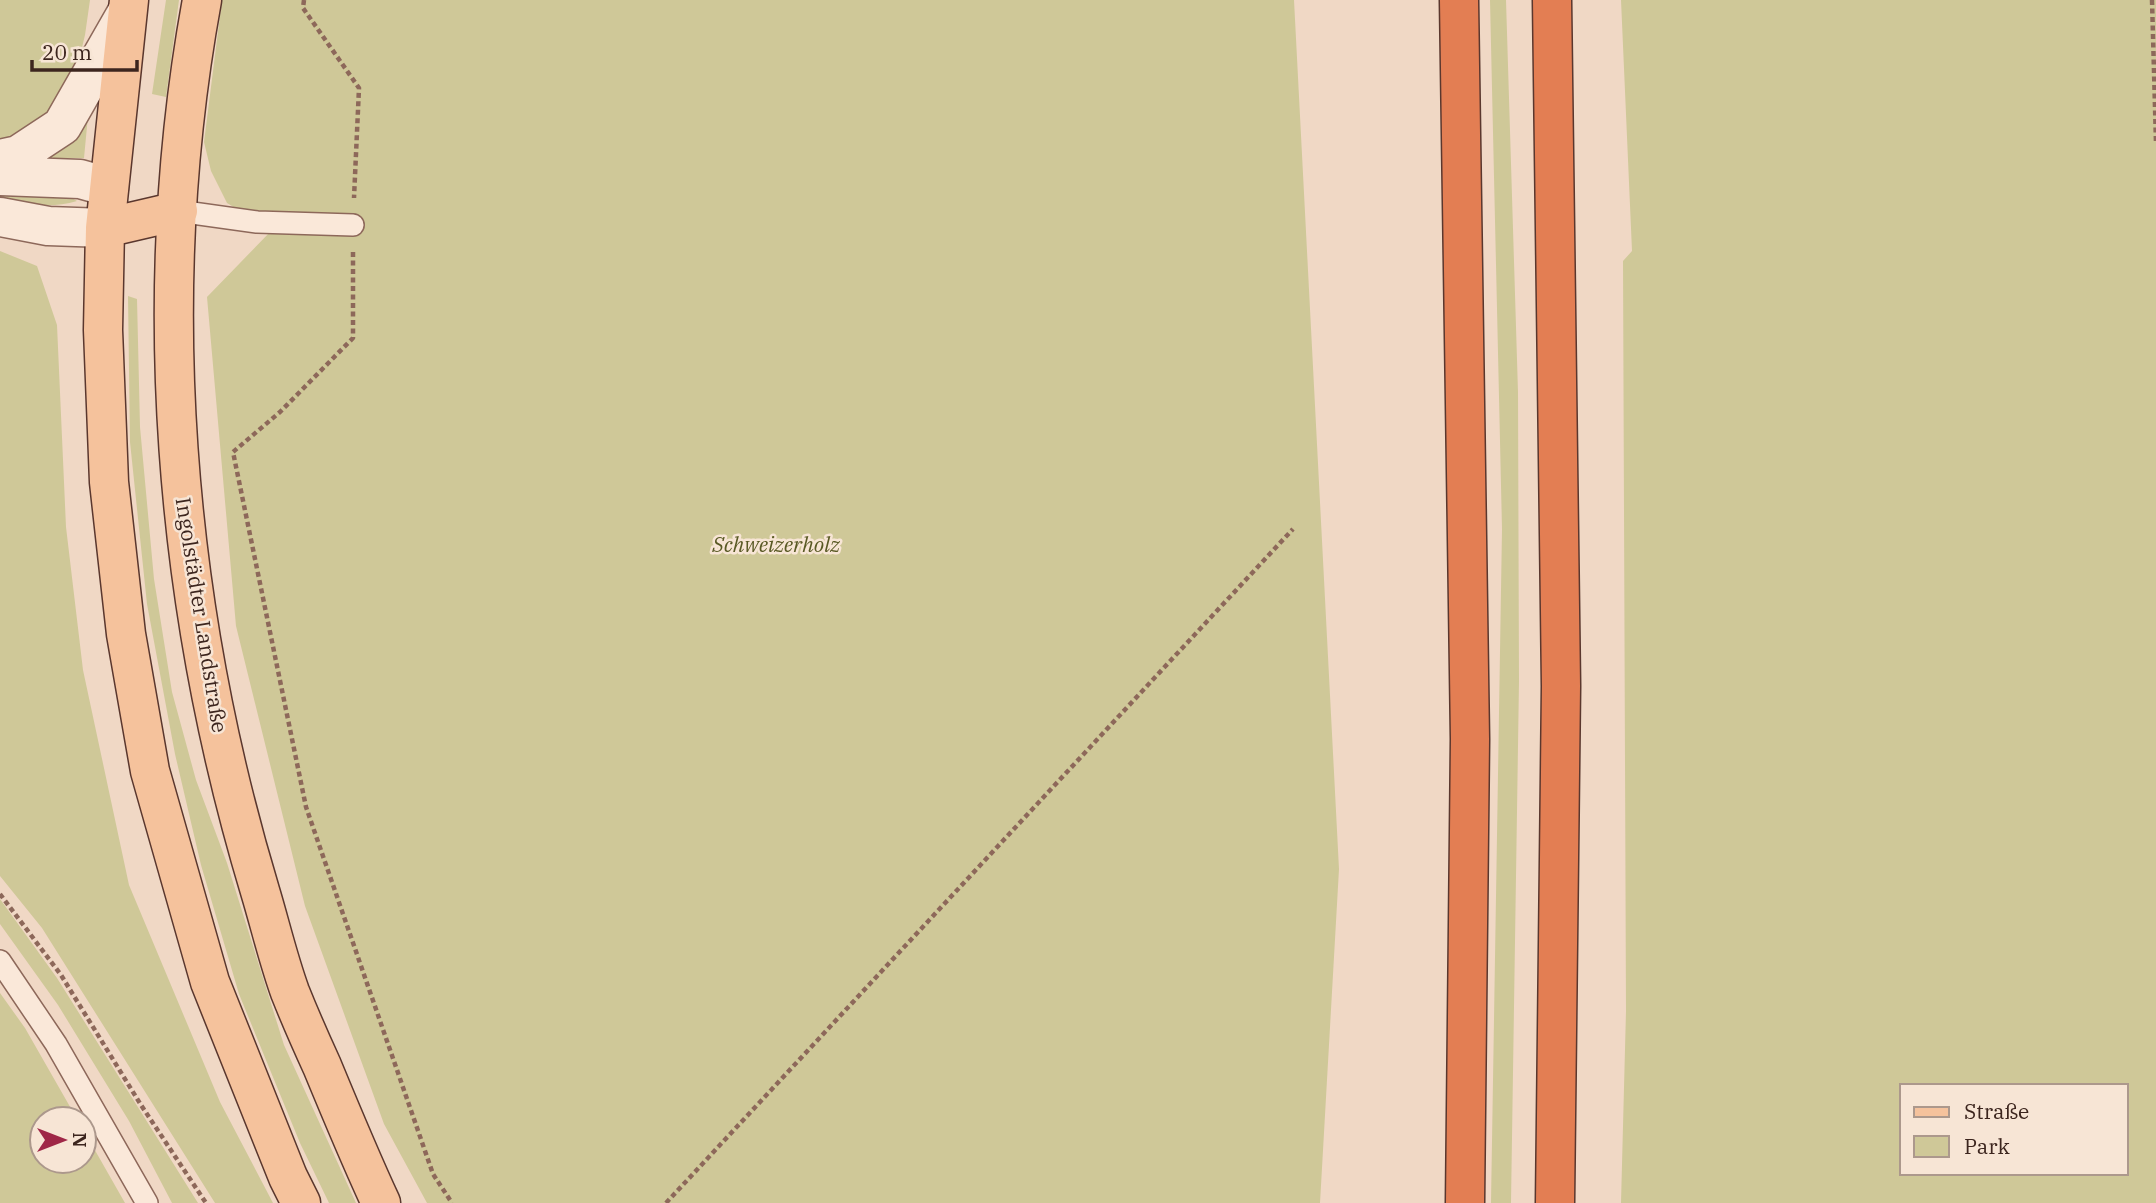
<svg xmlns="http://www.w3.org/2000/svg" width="2156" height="1203" font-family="'IBM Plex Serif',serif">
<rect width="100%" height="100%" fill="#f0d8c5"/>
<!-- green -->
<path fill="#cfc898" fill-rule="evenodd" d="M0,0H90L85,35L79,60L55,108L0,148Z
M166,0H179L166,97L152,94Z
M222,0H1294L1339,869L1320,1203H427L384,1124L305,906L236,626L207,297L272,230L227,203L211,171L204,142Z
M1490,0H1506L1518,392L1519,681L1511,1203H1491L1502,529Z
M1621,0H2156V1203H1621L1626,1011L1623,261L1632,251ZM1902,1086H2126V1173H1902Z
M88,116L84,158H41Z
M0,188L61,192L77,201C50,209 27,204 0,199Z
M0,251L37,266L57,325L66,527L83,670L129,885L220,1102L273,1203H215L42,928L0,876Z
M128,296L137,299L140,427L154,579L172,692L196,780L227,863L284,1045L356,1203H329L300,1143L239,994L201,865L175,754L147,604L130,442Z
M0,899L57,978L198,1203H172L129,1121L58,1005L0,924Z
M0,993L25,1028L77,1119H42V1161H84V1131L125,1203H0Z"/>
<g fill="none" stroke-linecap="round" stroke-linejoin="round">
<defs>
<path id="service" d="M178,211L257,222L353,225
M0,961L56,1044L147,1203"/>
<path id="minor" d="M0,159L18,155L62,126L126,14
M0,176L80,179L109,187
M0,217L48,226L105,228"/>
<path id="primary" d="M129,0L105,228L103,330L109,482L126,634L150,771L210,982L288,1177L301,1203
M202,0C148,294 174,606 260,891C270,924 278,959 290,992C300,1017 311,1042 322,1066C341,1112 360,1158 381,1203
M105,228L178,211"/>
<path id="motorway" d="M1459,0L1470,739L1465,1203
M1552,0L1561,686L1555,1203"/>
</defs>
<!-- service casing -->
<use href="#service" stroke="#8d685a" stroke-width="24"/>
<!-- minor casing -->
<use href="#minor" stroke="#8d685a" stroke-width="41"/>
<!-- primary casing -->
<use href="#primary" stroke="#5a372e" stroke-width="41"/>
<!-- motorway casing -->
<use href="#motorway" stroke="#5a372e" stroke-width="41"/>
<!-- path -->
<path stroke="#8d685a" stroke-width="4.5" stroke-dasharray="5 3.5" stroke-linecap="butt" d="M304,0L303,8L359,88L354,198
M2152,0L2156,143
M353,252V338L280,412L233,452L306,807L433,1174L452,1203
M0,894L61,975L141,1105L206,1203
M666,1203L1293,529"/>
<!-- service -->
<use href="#service" stroke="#fae8d9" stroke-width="21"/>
<!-- minor -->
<use href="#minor" stroke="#fae8d9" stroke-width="38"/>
<!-- primary -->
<use href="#primary" stroke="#f5c29c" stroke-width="38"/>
<!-- motorway -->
<use href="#motorway" stroke="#e37e53" stroke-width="38"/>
</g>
<g text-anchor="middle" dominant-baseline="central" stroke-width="5" stroke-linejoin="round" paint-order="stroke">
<!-- park labels -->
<g font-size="21" font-style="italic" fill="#595924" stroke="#f7e5d5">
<text x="776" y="544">Schweizerholz</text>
</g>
<!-- street labels -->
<g font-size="21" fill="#3c251e" stroke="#f7e5d5">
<text transform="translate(202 615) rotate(81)">Ingolstädter Landstraße</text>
</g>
</g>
<!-- legend -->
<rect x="1900" y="1084" width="228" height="91" fill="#f7e5d5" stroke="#ac988c" stroke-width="2"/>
<rect x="1914" y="1107" width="35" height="10" fill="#f5c29c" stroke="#ac988c" stroke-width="2"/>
<text x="1964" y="1119" font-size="21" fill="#3c251e">Straße</text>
<rect x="1914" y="1136" width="35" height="21" fill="#cfc898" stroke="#ac988c" stroke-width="2"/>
<text x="1964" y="1154" font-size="21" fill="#3c251e">Park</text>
<!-- north arrow -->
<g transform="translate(63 1140) rotate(90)"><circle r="33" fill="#f7e5d5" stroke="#ac988c" stroke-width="2"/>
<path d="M0-5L12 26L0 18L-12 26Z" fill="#9f2747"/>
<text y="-10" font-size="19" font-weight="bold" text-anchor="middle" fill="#3c251e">N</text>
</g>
<!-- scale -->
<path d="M32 60v10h105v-10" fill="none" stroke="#3c251e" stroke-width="3.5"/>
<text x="42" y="60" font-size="21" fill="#3c251e" stroke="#f7e5d5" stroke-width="5" paint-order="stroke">20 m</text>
</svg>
